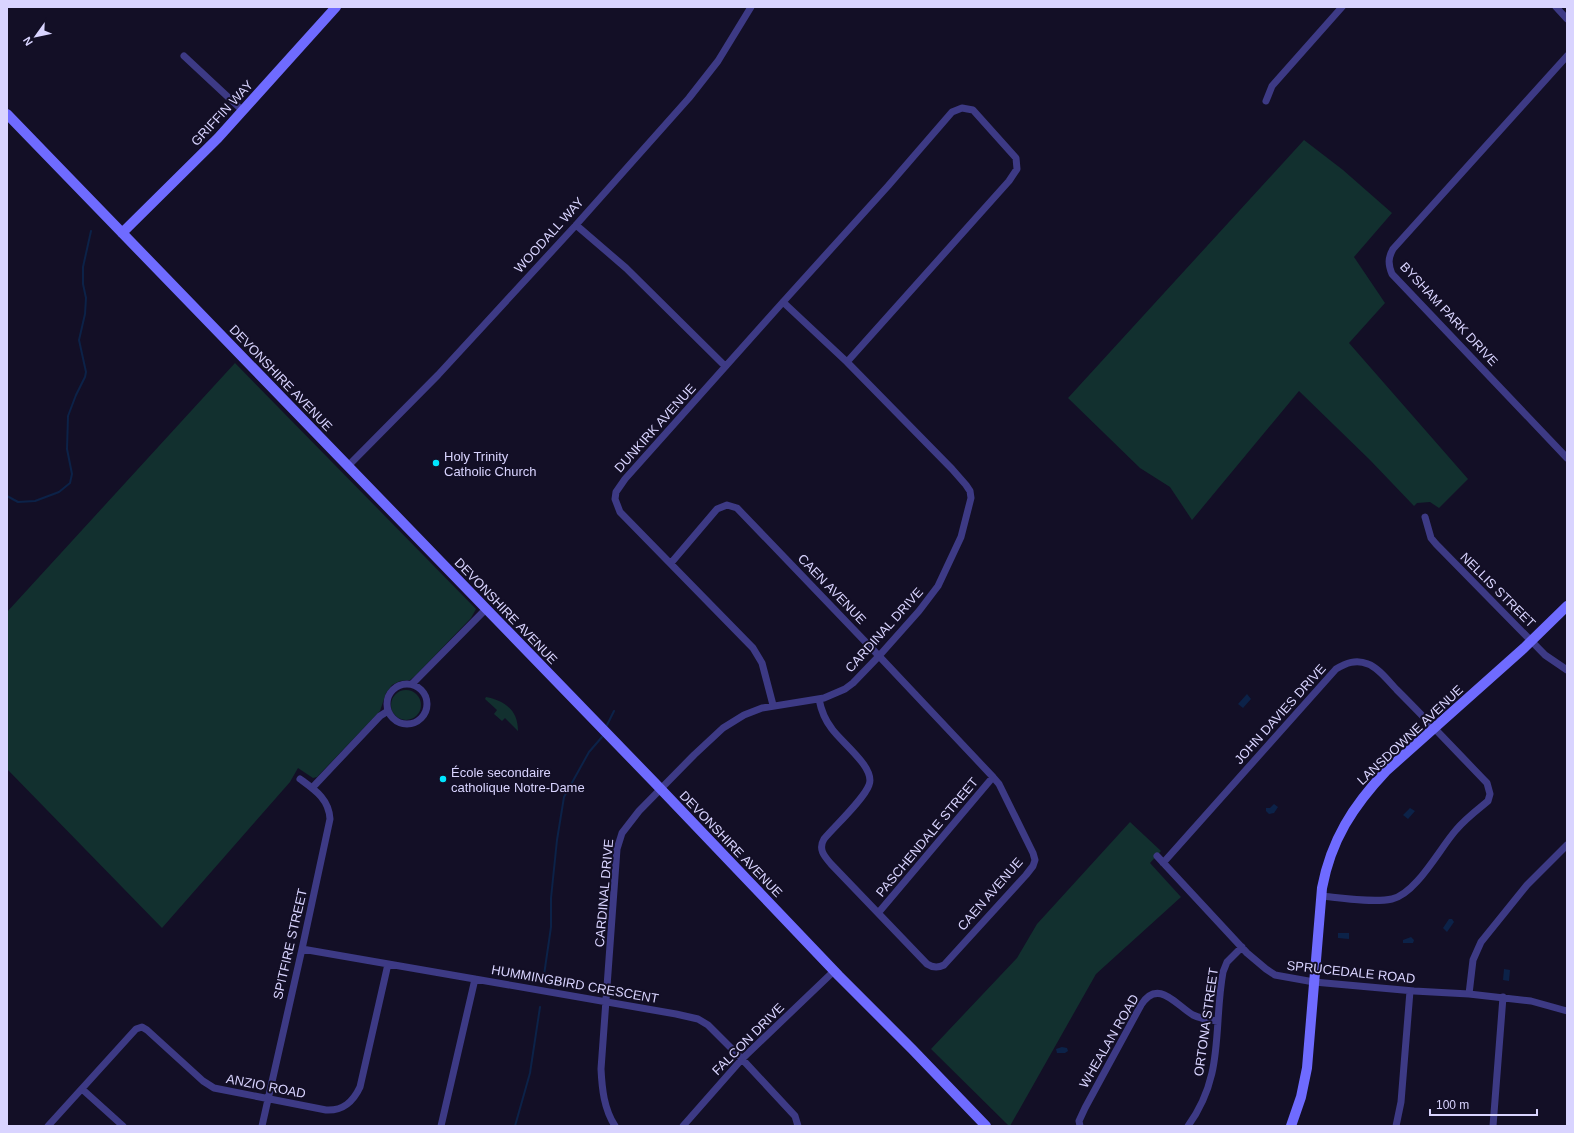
<svg xmlns="http://www.w3.org/2000/svg" width="1574" height="1133" font-family="Helvetica,sans-serif">
<rect width="100%" height="100%" fill="#130f26"/>
<!-- green -->
<path fill="#12302f" d="M1304,140L1343,170L1392,213L1354,257L1385,303L1349,343L1468,479L1439,508L1430,502L1417,503L1414,506L1370,460L1299,391L1192,520L1170,487L1140,468L1068,398Z
M235,363L476,609L471,618L416,675L410,680L400,681L392,685L386,693L380,711L317,777L313,778L298,768L290,782L162,928L7,769V612Z
M391 705a15 15 0 1 1 30 0a15 15 0 1 1-30 0Z
M486,697C505,701 518,710 518,731L505,718L502,721L494,714L497,710L485,699Z
M1130,822L1161,851L1150,863L1181,897L1096,974L1010,1126H1009L931,1049L1017,958L1037,924Z"/>
<!-- water -->
<path fill="#0c2248" d="M1247,694L1251,699L1243,708L1238,704Z
M1274,804L1278,807L1274,813L1269,814L1266,811V808H1270Z
M1410,808L1415,811L1408,819L1403,815Z
M1449,919H1452L1454,922L1447,932L1443,928Z
M1338,933H1349V939L1338,938Z
M1411,937L1414,940L1413,943H1403V940Z
M1504,969L1510,970L1509,981L1503,980Z
M1062,1047L1067,1048L1068,1051L1065,1053H1057L1056,1049Z"/>
<g fill="none" stroke-linecap="round" stroke-linejoin="round">
<!-- stream -->
<path stroke="#0c2248" stroke-width="2" d="M7,496L18,502L35,501L59,492L70,483L72,474L67,449L68,416L76,395L85,377L86,372L79,340L85,314L86,298L83,284V267L91,231
M607,725L614,711
M544,975L551,927V898L557,840L564,797L589,752L602,737
M515,1126L530,1073L540,1007"/>
<!-- street -->
<path stroke="#3d3a85" stroke-width="7" d="M1556,7L1567,19
M184,56L243,111
M1567,56L1393,249C1388,258 1388,264 1392,274L1567,458
M1266,101L1272,86L1342,7
M576,225L626,268L725,366
M783,302L888,186L952,112L962,108L973,110L1016,158L1017,169L1009,181L847,362
M348,466L438,375L576,225L689,98L718,61L751,7
M1425,517L1431,538L1436,544L1545,655L1567,670
M671,563L717,509L727,505L737,508L879,656L993,777L999,784L1033,853L1035,860L1033,866L1026,875L944,965C938,968 933,968 927,964L831,864C824,856 818,849 824,839C835,826 864,799 869,785C876,768 842,743 832,729C825,720 821,710 819,699
M412,684L486,609
M387 704a20 20 0 1 1 40 0a20 20 0 1 1-40 0Z
M312,788L380,716L388,711
M1157,856L1247,953L1266,969L1275,975L1314,982L1414,991L1469,994L1531,1001L1567,1011
M1163,863L1336,669C1346,663 1356,659 1368,664C1379,668 1389,682 1397,690C1428,721 1457,752 1487,783L1490,794L1488,801C1477,810 1465,819 1456,830C1440,848 1416,894 1392,899C1373,903 1341,898 1321,896
M879,912L993,777
M302,949L676,1014L698,1019L708,1025L742,1059L795,1116L798,1126
M1469,994L1473,960L1481,942L1527,885L1567,845
M82,1089L123,1126
M48,1126L136,1029L142,1027L147,1030L203,1081L214,1088L326,1110C343,1111 353,1102 360,1087L388,964
M262,1126L302,949L330,819C329,799 315,790 300,779
M441,1126L475,979
M615,1126C604,1109 602,1089 601,1069L617,849L622,833L639,811L694,755L723,728L744,715L762,708L824,698L845,689L853,683L879,656L919,611L938,586L961,537L971,498L970,491L966,485L952,469L847,362L783,302L625,479L616,492L615,499L620,512L753,648L762,663L773,705
M683,1126L742,1059L834,971
M1080,1126L1079,1121L1085,1108L1141,1005C1158,978 1176,1005 1193,1015C1201,1019 1209,1020 1218,1021
M1188,1126C1225,1075 1213,1028 1223,972L1227,962L1242,947
M1396,1126L1401,1102L1410,991
M1493,1126L1503,997"/>
<!-- secondary -->
<path stroke="#6f6bff" stroke-width="10" d="M7,114L654,782L839,976L912,1049L986,1126
M122,233L218,138L336,7
M1291,1126L1301,1097L1307,1068L1322,888C1331,840 1353,806 1386,771L1524,648L1567,606"/>
</g>
<!-- markers -->
<g fill="#00e5ff" stroke="#130f26" stroke-width="1.5">
<circle cx="436" cy="463" r="4"/>
<circle cx="443" cy="779" r="4"/>
</g>
<g text-anchor="middle" dominant-baseline="central" stroke-width="4" stroke-linejoin="round" paint-order="stroke">
<!-- street labels -->
<g font-size="13" fill="#d9d4ff" stroke="#130f26">
<text transform="translate(222 113) rotate(-47)">GRIFFIN WAY</text>
<text transform="translate(549 235) rotate(-48)">WOODALL WAY</text>
<text transform="translate(1449 314) rotate(47)">BYSHAM PARK DRIVE</text>
<text transform="translate(281 378) rotate(46)">DEVONSHIRE AVENUE</text>
<text transform="translate(655 428) rotate(-48)">DUNKIRK AVENUE</text>
<text transform="translate(832 589) rotate(46)">CAEN AVENUE</text>
<text transform="translate(1498 590) rotate(45)">NELLIS STREET</text>
<text transform="translate(506 611) rotate(46)">DEVONSHIRE AVENUE</text>
<text transform="translate(884 630) rotate(-48)">CARDINAL DRIVE</text>
<text transform="translate(1280 714) rotate(-48)">JOHN DAVIES DRIVE</text>
<text transform="translate(1410 735) rotate(-43)">LANSDOWNE AVENUE</text>
<text transform="translate(927 837) rotate(-50)">PASCHENDALE STREET</text>
<text transform="translate(731 844) rotate(46)">DEVONSHIRE AVENUE</text>
<text transform="translate(604 893) rotate(-85)">CARDINAL DRIVE</text>
<text transform="translate(990 894) rotate(-49)">CAEN AVENUE</text>
<text transform="translate(290 944) rotate(-77)">SPITFIRE STREET</text>
<text transform="translate(1351 972) rotate(6)">SPRUCEDALE ROAD</text>
<text transform="translate(575 984) rotate(10)">HUMMINGBIRD CRESCENT</text>
<text transform="translate(1206 1022) rotate(-82)">ORTONA STREET</text>
<text transform="translate(748 1039) rotate(-45)">FALCON DRIVE</text>
<text transform="translate(1109 1041) rotate(-60)">WHEALAN ROAD</text>
<text transform="translate(266 1086) rotate(11)">ANZIO ROAD</text>
</g>
<!-- poi labels -->
<g font-size="13" fill="#d9d4ff" stroke="#130f26" text-anchor="start">
<text x="444" y="456">Holy Trinity<tspan x="444" dy="15">Catholic Church</tspan></text>
<text x="451" y="772">École secondaire<tspan x="451" dy="15">catholique Notre-Dame</tspan></text>
</g>
</g>
<!-- border -->
<rect width="1574" height="1133" fill="none" stroke="#d9d4ff" stroke-width="16"/>
<!-- north arrow -->
<g transform="translate(36 36) rotate(237)" stroke="#130f26" stroke-width="3" paint-order="stroke">
<path d="M0-3L7 15L0 10L-7 15Z" fill="#d9d4ff"/>
<text y="-6" font-size="11" font-weight="bold" text-anchor="middle" fill="#d9d4ff">N</text>
</g>
<!-- scale -->
<path d="M1430 1109v6h107v-6" fill="none" stroke="#d9d4ff" stroke-width="2"/>
<text x="1436" y="1109" font-size="12" fill="#d9d4ff" stroke="#130f26" stroke-width="3" paint-order="stroke">100 m</text>
</svg>
